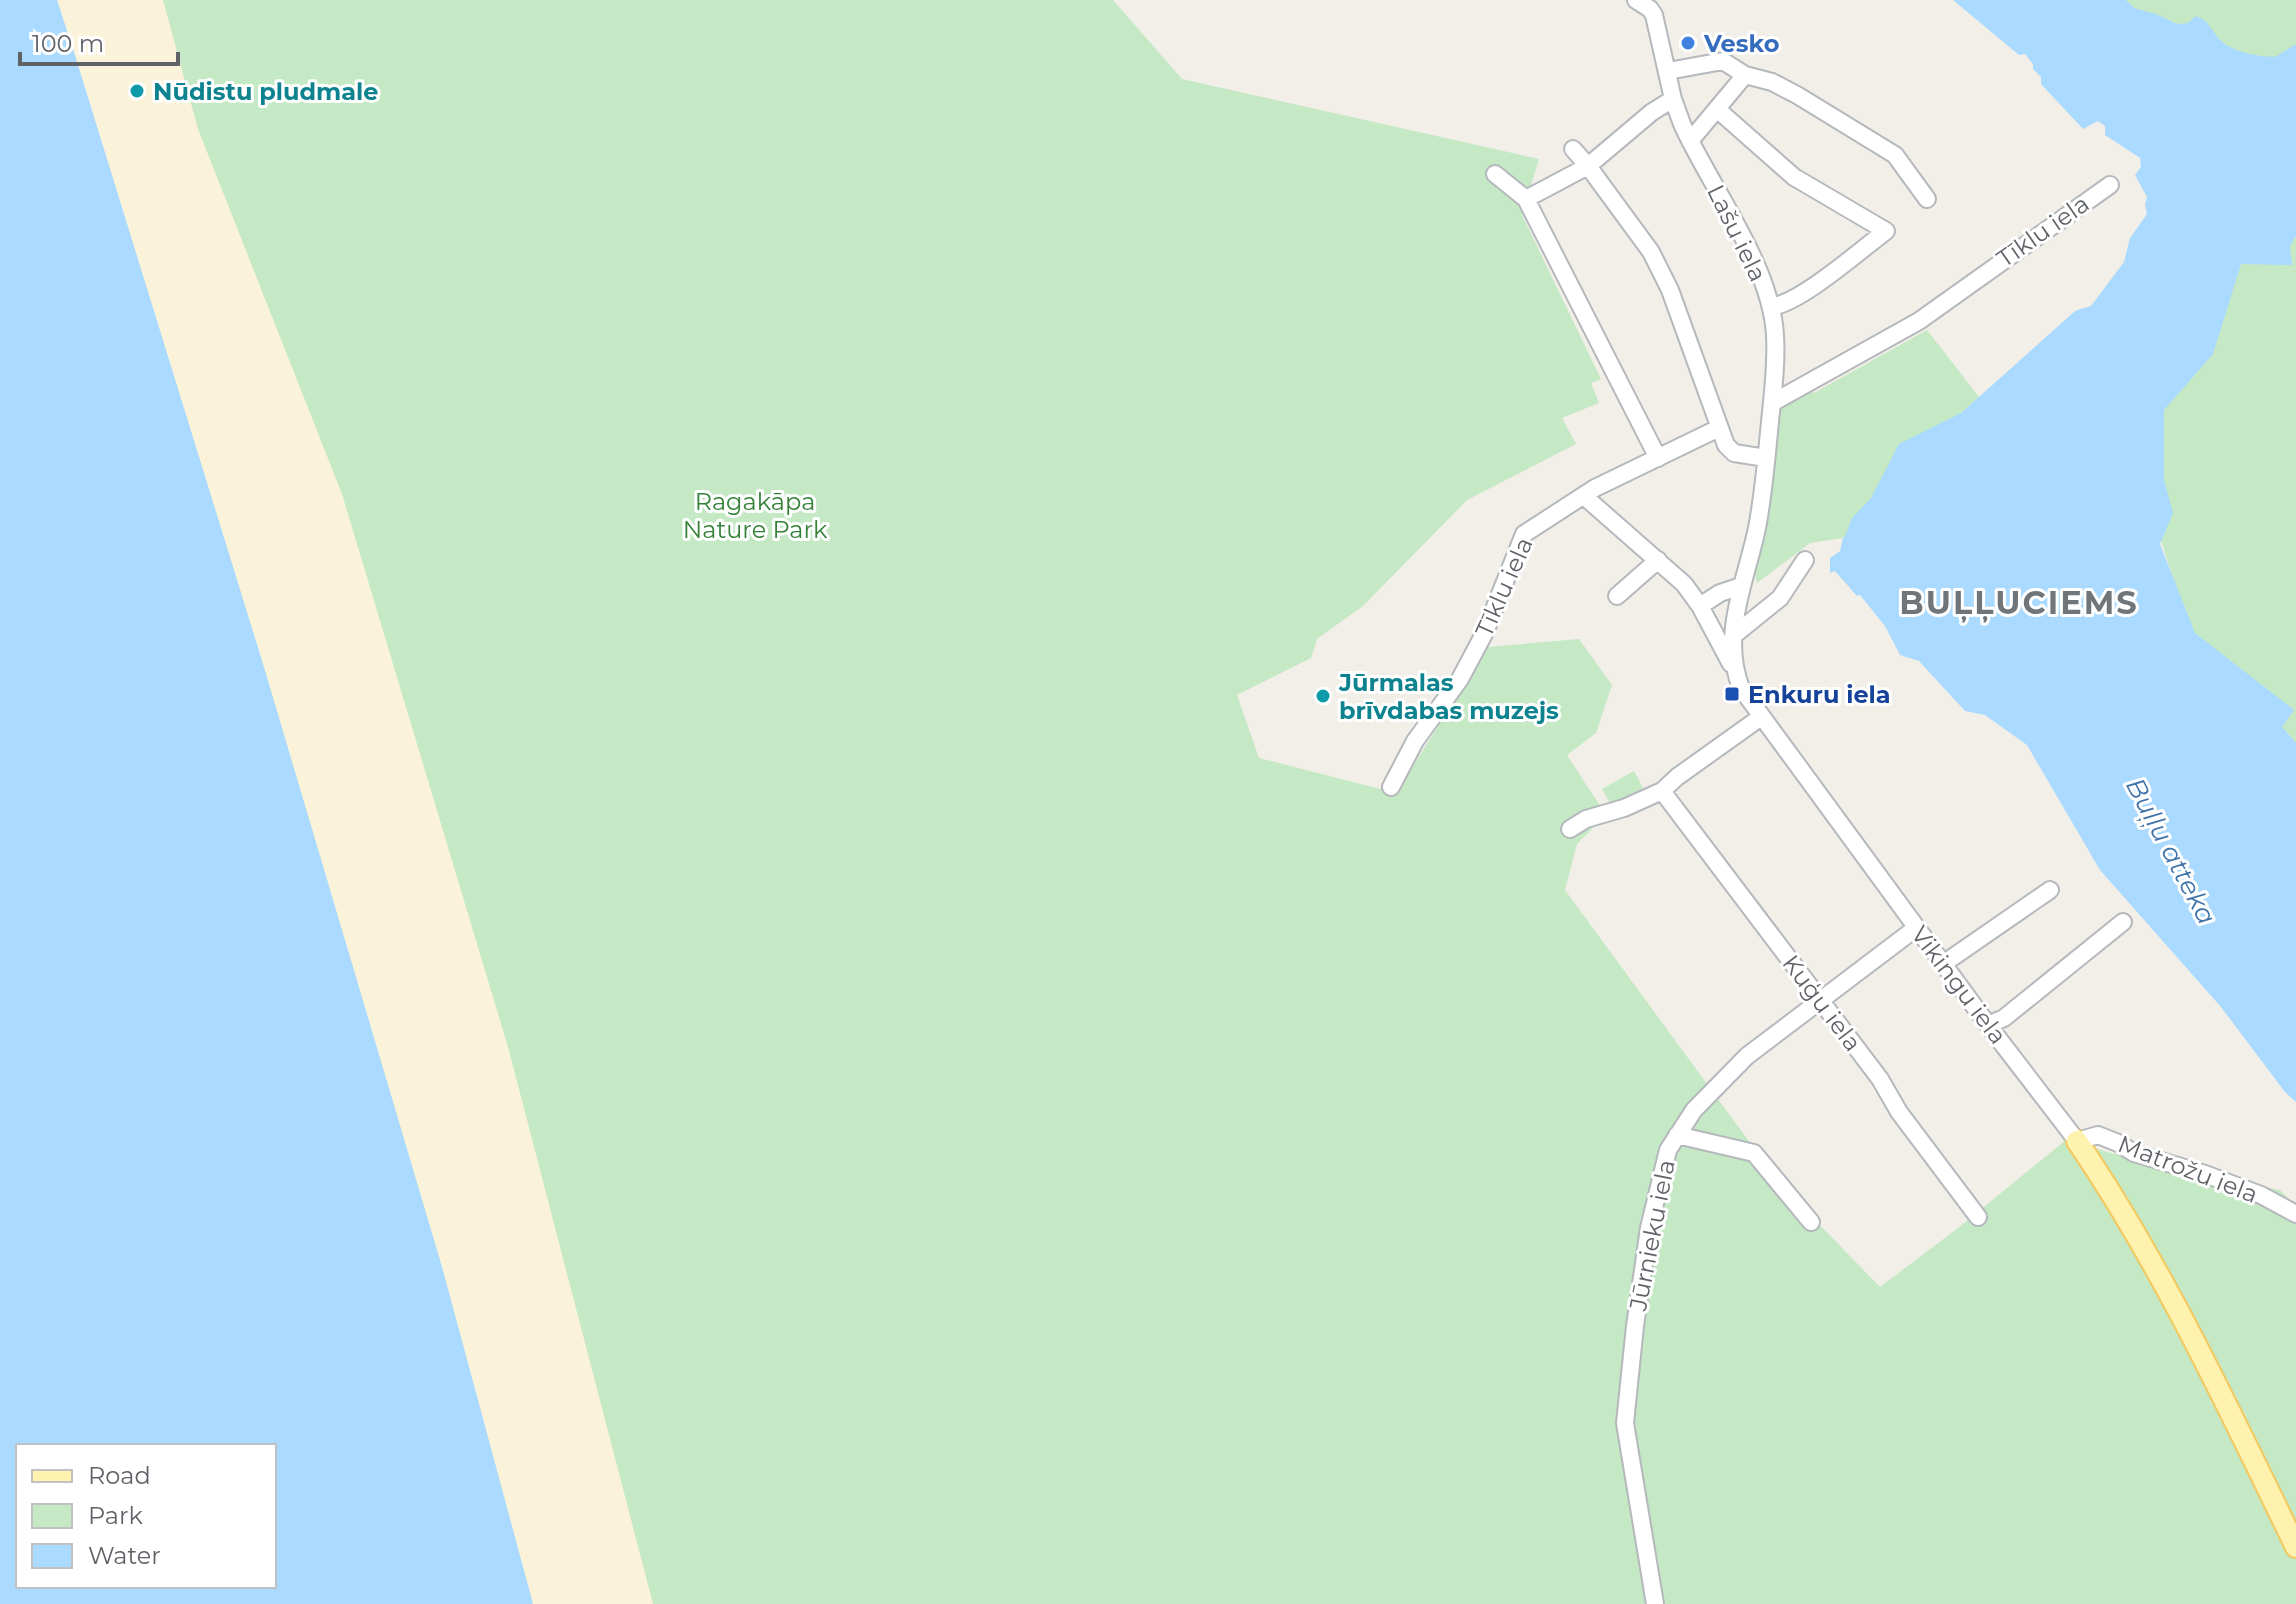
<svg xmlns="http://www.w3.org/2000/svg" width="2296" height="1604" font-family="Montserrat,sans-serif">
<rect width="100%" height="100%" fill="#f1efe8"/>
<!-- green -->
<path fill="#c5e8c5" d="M57,0H1113L1182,79L1539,159L1522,215L1601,379L1591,383L1599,403L1562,418L1576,444L1467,500L1363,606L1317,639L1311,658L1237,695L1259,758L1396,793L1488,647L1579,639L1612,685L1596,733L1567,755L1606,815L1577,844L1565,890L1781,1185L1880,1287L1958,1228L2066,1140L2160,1167L2280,1190L2296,1206V1604H533L442,1267L263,664Z
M2126,0H2296V150L2141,10L2134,8Z
M2296,190V752L2191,634L2124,426L2271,209Z
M1927,330L1979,397L1961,413L1900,444L1897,492L1843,538L1810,543L1757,583L1754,569L1778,407L1809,388L1814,393Z
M1634,771L1643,788L1612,807L1602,789Z"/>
<!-- sand -->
<path fill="#fbf3d9" d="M57,0H163L198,129L342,494L508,1047L653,1604H533L442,1267L263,664Z"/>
<!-- water -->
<path fill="#aadaff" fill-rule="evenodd" d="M0,0H57L74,52L263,664L442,1267L533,1604H0ZM274,1446V1586H18V1446Z
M1953,0H2126L2134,8L2156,14L2177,24L2188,23L2196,16C2209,21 2211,29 2219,39C2233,53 2257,56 2275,57L2296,44V236L2290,246L2292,265L2241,264L2213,354L2164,410V480L2173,513L2160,544L2195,633L2294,710L2282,727L2296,743V1102L2285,1092L2221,1007L2100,870L2027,745L1985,715L1965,711L1919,661L1900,655L1885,626L1860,595L1857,596L1835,571L1830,573V558L1840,551L1843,538L1846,534L1852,518L1871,498L1899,444L1961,413L2075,311L2091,306L2124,262L2130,238L2147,214L2145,205L2147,197L2135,175L2141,167L2140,158L2105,135V126L2098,121L2083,129L2041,84V77L2033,69V64L2025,54L2019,55Z"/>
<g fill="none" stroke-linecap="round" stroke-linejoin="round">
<defs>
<path id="minor" d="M1636,0L1650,9L1654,15L1673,99L1682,124C1711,188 1771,265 1775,335C1777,367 1772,399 1769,432C1766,464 1763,497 1757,528C1746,581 1720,634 1741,688L1988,1025L2077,1141L2098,1135L2118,1143L2134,1153L2205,1174L2261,1195L2296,1214
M1668,71L1723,61L1745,75L1772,82L1797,95L1895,155L1927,199
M1718,110L1794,177L1886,231C1858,252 1802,302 1771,307
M1690,141L1745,75
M1573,149L1588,166L1651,252L1670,290L1726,445L1734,453L1766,458
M1495,174L1526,199
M1772,403L1919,321L2110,185
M1658,458L1526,199L1588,166L1652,112L1673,99
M1585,497L1684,584L1700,606L1731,664
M1617,596L1658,560
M1700,606L1720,593L1741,586
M1733,636L1780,598L1805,560
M1391,787L1415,741L1460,679L1485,632L1524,534L1595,488L1719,428
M1662,791L1880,1079L1899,1112L1978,1217
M1570,829L1586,819L1624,808L1662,791L1677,777L1761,717
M1943,964L2050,890
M1988,1025L2004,1018L2123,922
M1677,1135L1754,1153L1811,1222
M1655,1604L1625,1423L1635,1326L1649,1228L1668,1150L1694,1110L1747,1056L1916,928"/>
<path id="major" d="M2077,1141C2164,1269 2228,1408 2296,1547"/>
</defs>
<!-- minor casing -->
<use href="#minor" stroke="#b5b8bc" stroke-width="20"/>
<!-- major casing -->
<use href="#major" stroke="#f2c960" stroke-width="24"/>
<!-- minor -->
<use href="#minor" stroke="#fff" stroke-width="16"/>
<!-- major -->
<use href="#major" stroke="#fff2af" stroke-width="20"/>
</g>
<!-- markers -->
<circle fill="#3f7fe0" stroke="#fff" stroke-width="3" cx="1688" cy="43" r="8"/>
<g fill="#0f9aa8" stroke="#fff" stroke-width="3">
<circle cx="137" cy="91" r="8"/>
<circle cx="1323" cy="696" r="8"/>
</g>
<rect fill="#1a4fb4" stroke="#fff" stroke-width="3" x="1724" y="686" width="16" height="16" rx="4"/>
<g text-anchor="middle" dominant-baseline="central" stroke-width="6" stroke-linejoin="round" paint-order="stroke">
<!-- shop labels -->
<g font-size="24" font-weight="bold" fill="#366cbe" stroke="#fff" text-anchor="start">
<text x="1704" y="43">Vesko</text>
</g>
<!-- culture labels -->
<g font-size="24" font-weight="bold" fill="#0d838f" stroke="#fff" text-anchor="start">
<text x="153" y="91">Nūdistu pludmale</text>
<text x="1339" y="682">Jūrmalas<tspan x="1339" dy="28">brīvdabas muzejs</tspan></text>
</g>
<!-- street labels -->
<g font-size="24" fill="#5f6368" stroke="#fff">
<text transform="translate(2043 231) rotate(-35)">Tīklu iela</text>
<text transform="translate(1737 233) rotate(64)">Lašu iela</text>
<text transform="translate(1504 587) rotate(-66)">Tīklu iela</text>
<text transform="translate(1959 985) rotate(53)">Vikingu iela</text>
<text transform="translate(1822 1003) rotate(53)">Kuģu iela</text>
<text transform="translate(2188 1169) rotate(21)">Matrožu iela</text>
<text transform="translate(1652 1235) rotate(-79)">Jūrnieku iela</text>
</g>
<!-- park labels -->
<g font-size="24" fill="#348238" stroke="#fff">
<text x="755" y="501">Ragakāpa<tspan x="755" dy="28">Nature Park</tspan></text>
</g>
<!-- transit labels -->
<g font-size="24" font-weight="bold" fill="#164399" stroke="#fff" text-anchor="start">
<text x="1748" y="694">Enkuru iela</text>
</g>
<!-- water labels -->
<g font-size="26" font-style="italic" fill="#4174aa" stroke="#fff">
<text transform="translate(2171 851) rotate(62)">Buļļu atteka</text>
</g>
<!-- district labels -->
<g font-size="32" font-weight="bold" letter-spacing="2" fill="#70757a" stroke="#fff">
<text x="2019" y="602">BUĻĻUCIEMS</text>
</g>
</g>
<!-- legend -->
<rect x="16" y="1444" width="260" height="144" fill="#ffffff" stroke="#bfc1c3" stroke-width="2"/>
<rect x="32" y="1470" width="40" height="12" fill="#fff2af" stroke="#bfc1c3" stroke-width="2"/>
<text x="88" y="1484" font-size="24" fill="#5f6368">Road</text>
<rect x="32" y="1504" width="40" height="24" fill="#c5e8c5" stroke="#bfc1c3" stroke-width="2"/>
<text x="88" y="1524" font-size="24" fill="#5f6368">Park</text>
<rect x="32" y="1544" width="40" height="24" fill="#aadaff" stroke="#bfc1c3" stroke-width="2"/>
<text x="88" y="1564" font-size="24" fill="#5f6368">Water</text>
<!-- scale -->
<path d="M20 52v12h158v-12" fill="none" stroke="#5f6368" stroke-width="4"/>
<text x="32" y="52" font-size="24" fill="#5f6368" stroke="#ffffff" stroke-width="6" paint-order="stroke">100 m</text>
</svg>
